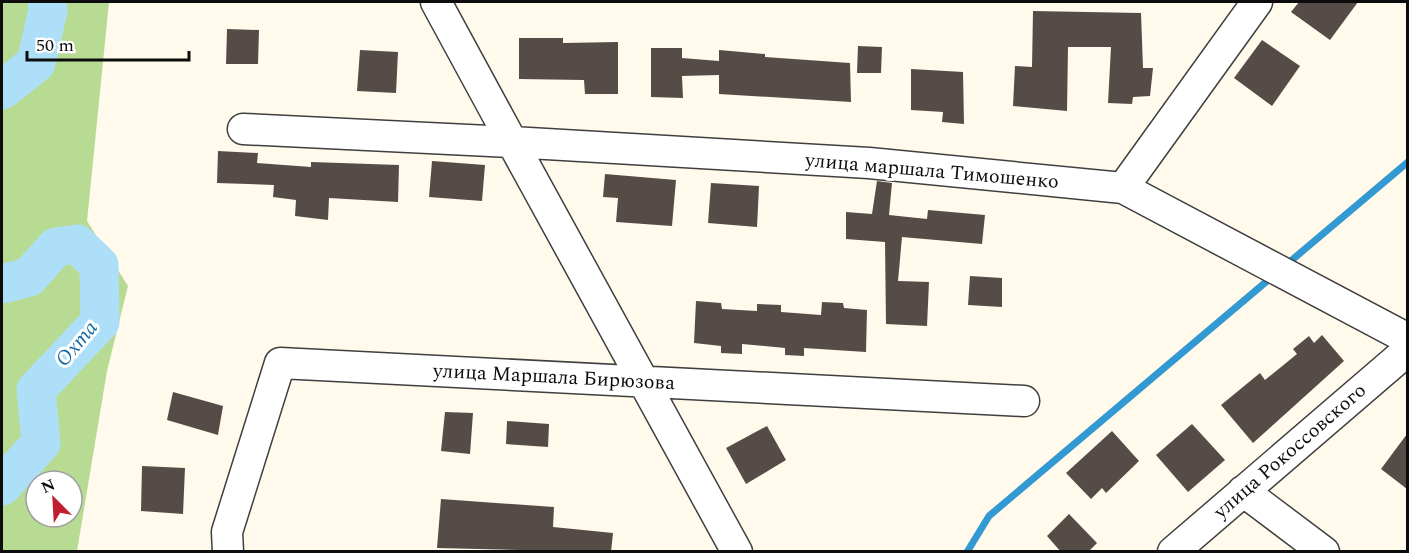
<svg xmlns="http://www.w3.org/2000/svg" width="1409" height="553" font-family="Spectral,serif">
<rect width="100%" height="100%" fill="#fffaeb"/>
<!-- forest -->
<path fill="#b7db92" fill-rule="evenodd" d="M2,2H109L87,221L128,286L107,371L77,551H2ZM36,481H72V517H36Z"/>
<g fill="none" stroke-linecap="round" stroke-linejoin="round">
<!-- stream -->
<path stroke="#3299d2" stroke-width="7" d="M1286,265L1408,162
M967,552L989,516L1273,276"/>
<!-- river -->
<path stroke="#ade0f8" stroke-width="39" d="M2,90L36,63L48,10L47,2
M2,284L29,277L56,247L77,244L99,265L100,322L36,390L41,443L2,486"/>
</g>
<!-- building -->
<path fill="#554c48" d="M1299,2H1358L1330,40L1291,12Z
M1033,11L1141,13L1143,68H1153L1150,96L1133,97L1132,104L1108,103L1111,47H1068L1067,111L1013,106L1015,66L1032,67Z
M227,29L259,30L258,64H226Z
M519,38H563V43L618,42V94H585L584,80L519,79Z
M1262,40L1300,66L1272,106L1234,78Z
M858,46L882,47L881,73H857Z
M651,48H682V58L719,61V50L765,54V57L850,63L851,102L719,94V75L682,76L683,98L651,97Z
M360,50L398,52L396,93L357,91Z
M911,69L963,72L964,124L942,122L943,112L911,110Z
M218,151L258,153L257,163L311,167V162L399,165L398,202L329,198L328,220L295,216L296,200L273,197L274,185L217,183Z
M432,161L485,165L482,201L429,197Z
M605,174L676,180L672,226L616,222L618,198L603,197Z
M877,181L892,183L889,215L927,219L928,210L985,215L982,244L902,237L898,281L929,282L927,326L886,324L885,242L846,239V212L872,214Z
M711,183L759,186L757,227L708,223Z
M970,276L1002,278V307L968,305Z
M696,301L721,303L722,309L757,311V304L781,305V312L821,315L822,302L843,303L844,308L867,310L866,352L804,348V356L785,355V348L742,344V354L721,353V346L694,343Z
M1322,335L1344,361L1253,443L1221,405L1260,373L1265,380L1297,354L1293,349L1309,336L1314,343Z
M173,392L223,406L218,435L167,420Z
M445,412L473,413L470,454L441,451Z
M507,421L549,424L548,447L506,444Z
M1192,424L1225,460L1188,492L1156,455Z
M767,426L786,460L746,484L726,448Z
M1112,431L1139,461L1106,493L1102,488L1091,499L1066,473Z
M1407,434V489L1381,469Z
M142,466L185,468L183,514L141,511Z
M441,499L554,507L553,527L613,533L611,552L437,548Z
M1069,514L1097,543L1088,552H1061L1047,536Z"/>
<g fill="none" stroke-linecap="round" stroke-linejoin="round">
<defs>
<path id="minor" d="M436,2L512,142L869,163L1123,188L1257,2
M243,129L512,142L737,552
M1123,188L1408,339
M1243,491L1324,552
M228,552L227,532L280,363L1024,401
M1173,552L1408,350"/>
</defs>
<!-- minor casing -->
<use href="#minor" stroke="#3f3f3f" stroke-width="33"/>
<!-- minor -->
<use href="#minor" stroke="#fff" stroke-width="30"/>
</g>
<g text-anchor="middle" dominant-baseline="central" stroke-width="6" stroke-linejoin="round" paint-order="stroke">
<!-- street labels -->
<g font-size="20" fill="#0c0c0c" stroke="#fff">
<text transform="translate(932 171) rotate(5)">улица маршала Тимошенко</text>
<text transform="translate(554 377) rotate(3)">улица Маршала Бирюзова</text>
<text transform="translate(1290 451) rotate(-41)">улица Рокоссовского</text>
</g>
<!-- water labels -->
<g font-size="21" font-style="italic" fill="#1169a1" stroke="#fff">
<text transform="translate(77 344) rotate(-50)">Охта</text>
</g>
</g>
<!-- border -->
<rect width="1409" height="553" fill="none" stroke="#0c0c0c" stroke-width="6"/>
<!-- north arrow -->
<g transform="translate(54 499) rotate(336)"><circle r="28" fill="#ffffff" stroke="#9e9e9e" stroke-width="1.5"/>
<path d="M0-4.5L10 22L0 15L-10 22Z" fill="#c01f2f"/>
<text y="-9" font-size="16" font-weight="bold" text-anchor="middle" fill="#0c0c0c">N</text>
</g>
<!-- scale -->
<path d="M27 51v9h162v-9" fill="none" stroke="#0c0c0c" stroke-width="3"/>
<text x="36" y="51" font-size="18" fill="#0c0c0c" stroke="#ffffff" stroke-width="4.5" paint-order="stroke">50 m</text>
</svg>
